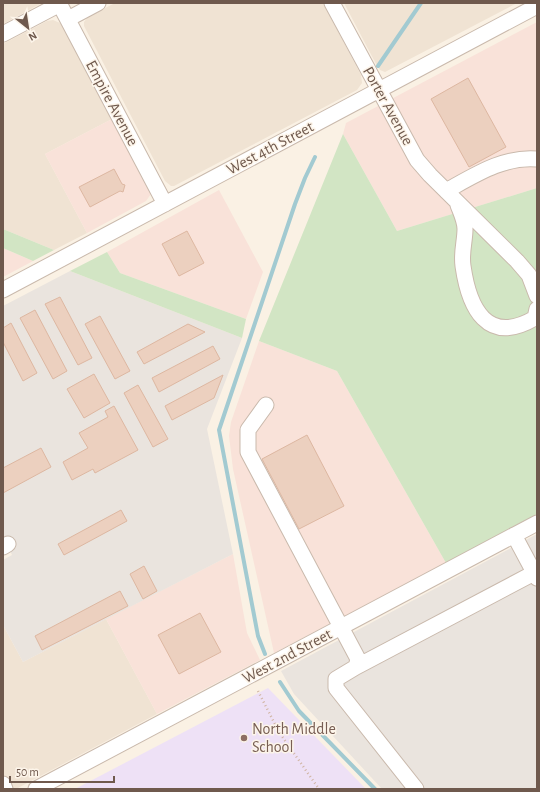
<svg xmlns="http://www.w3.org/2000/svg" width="540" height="792" font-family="'Alegreya Sans',sans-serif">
<rect width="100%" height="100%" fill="#faf1e4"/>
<!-- residential -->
<path fill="#f0e3d3" d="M3,3H42L3,24Z
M115,3H323L361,75L362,83L357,90L174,186H171L165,181L84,26V22L88,17Z
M344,3H517L385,72L380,70L376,64Z
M53,20L60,23L63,26L112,119L45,154L87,233L54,250L3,229V44L47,21Z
M106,619L157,714L16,789H3V625L23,662Z"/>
<!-- commercial -->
<path fill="#f9e2d9" d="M537,22V188L397,231L343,134L346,123Z
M112,119L151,194L146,201L87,233L45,154Z
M219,190L263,272L246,319L120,273L107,252Z
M3,248L33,261L3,277Z
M259,341L337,371L446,563L274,653L233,469L229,436L231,422Z
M233,554L247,633L260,660L157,714L106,619Z"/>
<!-- industrial -->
<path fill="#eae4de" d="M70,271L242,338L207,429L233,554L23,662L3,625V560L12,555L3,536V306Z
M537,534V789H382L294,694L281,671Z"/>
<!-- education -->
<path fill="#eee1f6" d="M268,688L366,789H75Z"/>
<!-- green -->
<path fill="#d2e5c4" d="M343,134L397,231L537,188V514L446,563L337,371L259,341Z
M3,229L54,250L33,261L3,248Z
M107,252L120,273L246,319L242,338L70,271Z"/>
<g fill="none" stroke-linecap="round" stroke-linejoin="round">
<!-- stream -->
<path stroke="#a2cad1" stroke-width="4" d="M378,66L421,3
M265,654L258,636L219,430L295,204L305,178L315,157
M280,682L299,711L375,789"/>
</g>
<!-- building -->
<path fill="#ecd0bf" stroke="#ddb7a1" d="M468,78L506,147L469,167L431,99Z
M114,169L122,184L125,185L123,192L120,191L90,207L79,187Z
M187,231L204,263L179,276L162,244Z
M60,297L92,358L78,365L45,304Z
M35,310L67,371L53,379L20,318Z
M100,316L130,371L115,379L85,324Z
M11,323L37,373L23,381L3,342V328Z
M188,324L205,332L144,364L137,352Z
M213,346L220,359L159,392L152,378Z
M94,374L110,403L84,418L67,389Z
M223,375L214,398L172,420L165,406Z
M138,385L168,439L153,447L124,393Z
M114,406L138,450L95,473L93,469L72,480L63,462L88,448L79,433L108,417L105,411Z
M307,435L344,506L299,529L262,459Z
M41,448L51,467L3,493V468Z
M121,510L127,521L64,555L58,544Z
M144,566L157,591L143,599L130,574Z
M120,591L128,606L42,650L35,636Z
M200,613L221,652L179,674L158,635Z"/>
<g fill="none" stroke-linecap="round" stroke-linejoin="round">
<defs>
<path id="minor" d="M59,3L165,204
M332,3L417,160L430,175L517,261L529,275L537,296
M68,19L98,3
M3,34L60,4
M446,191C475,175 504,156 537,159
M458,205C461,213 465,221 465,229C465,241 461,253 463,266C469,308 487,346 535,318L537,309
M3,290L537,6
M266,405L248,430V452L358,659L356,667L336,679V688L416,789
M514,535L537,578
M3,547L8,544
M356,667L534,573
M3,784L5,789
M36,789L537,523"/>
</defs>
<!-- minor casing -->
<use href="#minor" stroke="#c9b9ac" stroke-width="17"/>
<!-- path -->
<path stroke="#d0b4a2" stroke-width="2.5" stroke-dasharray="1 3" stroke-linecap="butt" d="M258,691L279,732L319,789"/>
<!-- minor -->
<use href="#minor" stroke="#fff" stroke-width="15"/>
</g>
<!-- markers -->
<circle fill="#8d6e63" stroke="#fdf5ea" stroke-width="1.5" cx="244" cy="738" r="4"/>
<g text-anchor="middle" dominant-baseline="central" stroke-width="3" stroke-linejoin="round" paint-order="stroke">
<!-- street labels -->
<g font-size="16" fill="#6f594d" stroke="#fdf5ea">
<text transform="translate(112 103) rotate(62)">Empire Avenue</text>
<text transform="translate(388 106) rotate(61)">Porter Avenue</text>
<text transform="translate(270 148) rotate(-28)">West 4th Street</text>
<text transform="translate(287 656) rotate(-28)">West 2nd Street</text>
</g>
<!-- education labels -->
<g font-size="16" fill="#785e54" stroke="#fdf5ea" text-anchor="start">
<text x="252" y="729">North Middle<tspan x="252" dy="18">School</tspan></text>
</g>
</g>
<!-- border -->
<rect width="540" height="792" fill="none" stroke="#6f594d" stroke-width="8"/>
<!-- north arrow -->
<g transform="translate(28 28) rotate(150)" stroke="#fdf5ea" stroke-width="3" paint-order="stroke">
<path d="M0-3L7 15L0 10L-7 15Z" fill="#6f594d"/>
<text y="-6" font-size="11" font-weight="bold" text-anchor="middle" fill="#6f594d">N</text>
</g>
<!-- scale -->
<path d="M10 776v6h104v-6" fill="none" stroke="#6f594d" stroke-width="2"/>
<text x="16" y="776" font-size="12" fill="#6f594d" stroke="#fdf5ea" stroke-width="3" paint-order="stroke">50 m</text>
</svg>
